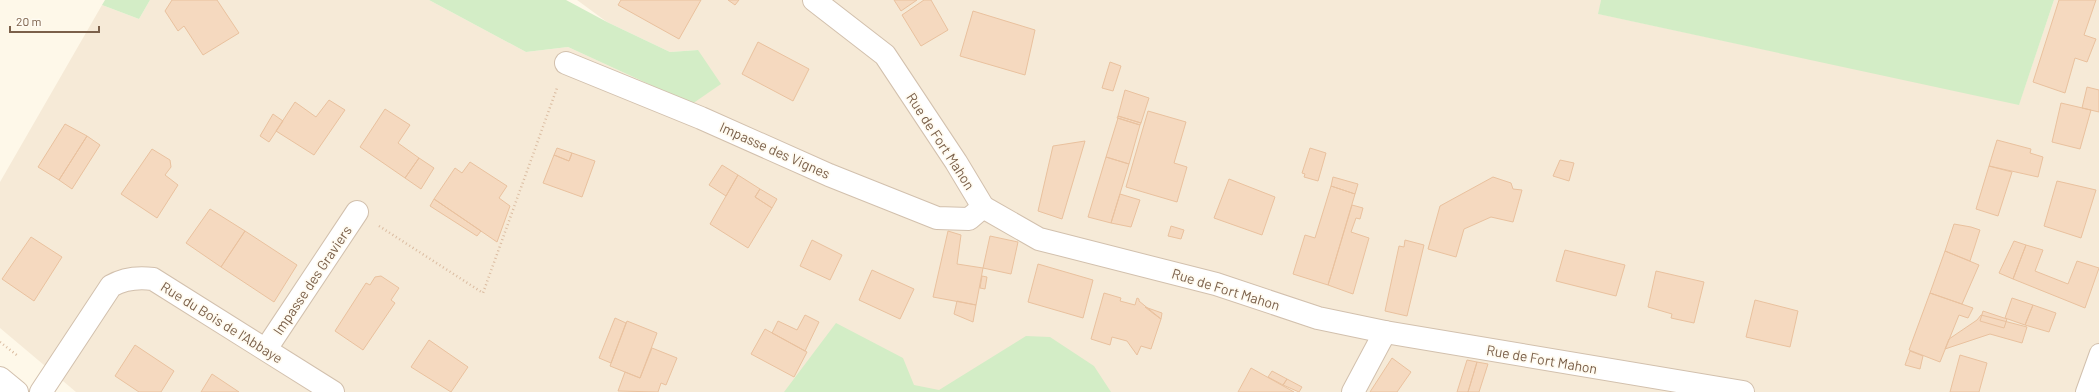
<svg xmlns="http://www.w3.org/2000/svg" width="2099" height="392" font-family="Barlow,sans-serif">
<rect width="100%" height="100%" fill="#fef8e9"/>
<!-- residential -->
<path fill="#f6ead7" d="M150,0H429L526,52L568,47L692,104L698,50L670,52L607,22L577,0H1601L1599,14L2019,104L2054,0H2099V392H76L0,328V182L102,5L139,19Z"/>
<!-- green -->
<path fill="#d3edc6" d="M105,0H150L139,19L102,5Z
M429,0H566L607,22L670,52L698,50L721,84L692,104L568,47L526,52Z
M1601,0H2054L2019,105L1598,14Z
M836,323L903,358L914,385L939,390L1026,336L1050,337L1094,366L1111,392H784Z"/>
<!-- building -->
<path fill="#f5d9bf" stroke="#e9c19e" d="M172,0H217L239,33L203,55L184,26L178,31L165,11Z
M621,0H701L679,39L618,5Z
M728,0H739L735,5Z
M894,0H917L901,11Z
M924,0H931L948,30L921,46L902,15Z
M2059,0H2096L2084,35L2096,39L2087,62L2075,58L2065,93L2033,82Z
M973,11L1035,30L1025,75L960,56Z
M758,42L809,69L793,101L742,74Z
M1110,62L1121,66L1113,91L1102,88Z
M2087,87L2099,90V112L2082,108Z
M1125,90L1149,98L1141,123L1118,116Z
M329,100L345,110L314,155L276,131L295,102L316,117Z
M2061,103L2091,110L2080,149L2052,142Z
M385,109L410,125L398,143L419,158L405,178L360,147Z
M1148,111L1186,122L1174,163L1187,167L1177,202L1126,187Z
M273,114L283,121L269,142L260,136Z
M1118,116L1141,123L1140,125L1117,118Z
M1118,118L1140,125L1129,164L1106,157Z
M65,124L87,136L59,180L38,167Z
M87,136L100,145L72,189L59,180Z
M1997,140L2031,149L2030,153L2043,157L2038,177L1989,166Z
M1085,141L1062,219L1038,211L1053,146Z
M557,148L572,153L569,161L554,155Z
M1310,148L1326,153L1318,181L1304,177L1305,174L1302,173Z
M152,149L170,160L171,167L165,175L178,185L157,218L121,194Z
M572,153L595,161L582,197L543,183L554,155L569,161Z
M1106,157L1129,164L1111,223L1088,217Z
M419,158L434,168L421,189L405,178Z
M1560,160L1574,163L1569,181L1553,176Z
M470,162L507,186L499,198L510,206L497,242L434,199L455,168L462,173Z
M722,165L738,175L726,196L709,185Z
M1989,166L2012,172L1998,216L1976,209Z
M738,175L760,189L755,197L772,208L748,248L710,224Z
M1333,177L1358,184L1355,194L1331,186Z
M1493,177L1511,183L1513,189L1522,190L1513,222L1491,217L1464,229L1456,257L1428,249L1440,206Z
M1229,179L1275,197L1262,235L1214,218Z
M2057,181L2096,190L2081,238L2044,226Z
M1331,186L1355,194L1328,285L1293,274L1305,235L1315,238Z
M760,189L777,199L772,208L755,197Z
M1120,194L1140,200L1131,227L1111,223Z
M434,199L481,231L477,236L430,206Z
M1352,205L1363,208L1360,219L1356,218L1351,232L1369,238L1353,294L1328,285Z
M210,209L245,231L221,267L186,243Z
M1954,224L1971,227L1980,230L1970,261L1945,251Z
M1171,226L1184,230L1181,239L1168,236Z
M245,231L297,265L274,302L221,267Z
M948,231L961,235L957,264L983,268L976,305L933,297Z
M990,236L1018,242L1011,274L983,268Z
M31,237L62,257L34,301L2,279Z
M812,240L842,255L830,280L800,266Z
M1405,240L1424,245L1407,316L1385,311L1399,246L1404,247Z
M2014,241L2026,245L2013,279L1999,273Z
M2026,245L2043,250L2035,271L2068,284L2077,261L2099,268L2085,308L2013,279Z
M1565,250L1625,265L1616,296L1556,281Z
M1945,251L1979,265L1962,304L1930,293Z
M1038,264L1093,280L1083,318L1028,302Z
M872,270L914,289L900,319L859,300Z
M1656,271L1704,282L1694,323L1671,318L1672,314L1648,307Z
M381,276L399,288L391,300L395,303L363,350L335,331L366,283L370,285L375,277Z
M982,276L987,277L985,289L980,288Z
M1104,293L1121,298L1120,301L1135,305L1137,298L1139,299V301L1161,319L1151,349L1141,346L1137,355L1127,341L1112,337L1110,345L1091,339Z
M1930,293L1973,308L1968,318L1959,315L1940,362L1909,350Z
M2012,298L2033,305L2025,325L2005,318Z
M1755,300L1798,311L1790,347L1746,337Z
M957,301L976,305L973,322L954,314Z
M2033,305L2056,313L2049,332L2025,325Z
M1145,307L1162,313L1161,319L1154,314Z
M1983,311L2007,319L2004,328L1980,321Z
M805,315L819,322L805,351L772,333L778,321L797,330Z
M1981,315L2027,327L2022,343L1990,334L1945,349L1949,339L1977,320Z
M615,318L626,323L611,363L599,358Z
M627,321L657,333L640,378L610,366Z
M765,329L807,352L794,377L751,354Z
M429,340L468,367L451,392L411,367Z
M135,345L174,371L161,392H139L115,376Z
M652,348L677,358L666,385L661,383L658,392L618,391L625,372L640,378Z
M1910,351L1923,356L1920,369L1905,365Z
M1960,355L1987,363L1979,392H1950Z
M1392,358L1411,372L1397,392H1370Z
M1467,360L1477,362L1468,392H1457Z
M1477,362L1488,364L1479,392H1468Z
M1251,368L1294,392H1238Z
M1272,371L1287,379L1283,385L1268,377Z
M212,374L239,392H201Z
M1287,379L1302,387L1299,392L1283,385Z"/>
<g fill="none" stroke-linecap="round" stroke-linejoin="round">
<defs>
<path id="pedestrian" d="M2085,392L2099,353"/>
<path id="minor" d="M566,63L701,118L829,175L937,218L969,219L983,207
M266,349L357,212
M41,392L111,286C125,278 138,277 153,279L333,392
M1353,392L1385,332"/>
<path id="tertiary" d="M814,0L885,55L956,162L983,207L1039,239L1216,284L1318,318L1385,332L1743,392
M0,378L17,392
M2092,392L2099,382"/>
</defs>
<!-- pedestrian casing -->
<use href="#pedestrian" stroke="#d2c0ad" stroke-width="20"/>
<!-- minor casing -->
<use href="#minor" stroke="#d2c0ad" stroke-width="24"/>
<!-- tertiary casing -->
<use href="#tertiary" stroke="#d2c0ad" stroke-width="24"/>
<!-- path -->
<path stroke="#dbbca1" stroke-width="2.5" stroke-dasharray="1 3" stroke-linecap="butt" d="M379,226L483,293L557,88
M0,342L18,356"/>
<!-- pedestrian -->
<use href="#pedestrian" stroke="#fff" stroke-width="18"/>
<!-- minor -->
<use href="#minor" stroke="#fff" stroke-width="22"/>
<!-- tertiary -->
<use href="#tertiary" stroke="#fff" stroke-width="22"/>
</g>
<g text-anchor="middle" dominant-baseline="central" stroke-width="3.5" stroke-linejoin="round" paint-order="stroke">
<!-- street labels -->
<g font-size="14" fill="#7b604a" stroke="#fffbf1">
<text transform="translate(941 141) rotate(57)">Rue de Fort Mahon</text>
<text transform="translate(775 150) rotate(24)">Impasse des Vignes</text>
<text transform="translate(312 280) rotate(-56)">Impasse des Graviers</text>
<text transform="translate(1226 289) rotate(17)">Rue de Fort Mahon</text>
<text transform="translate(222 322) rotate(32)">Rue du Bois de l'Abbaye</text>
<text transform="translate(1542 359) rotate(10)">Rue de Fort Mahon</text>
</g>
</g>
<!-- scale -->
<path d="M10 26v6h89v-6" fill="none" stroke="#7b604a" stroke-width="2"/>
<text x="16" y="26" font-size="12" fill="#7b604a" stroke="#fffbf1" stroke-width="3" paint-order="stroke">20 m</text>
</svg>
